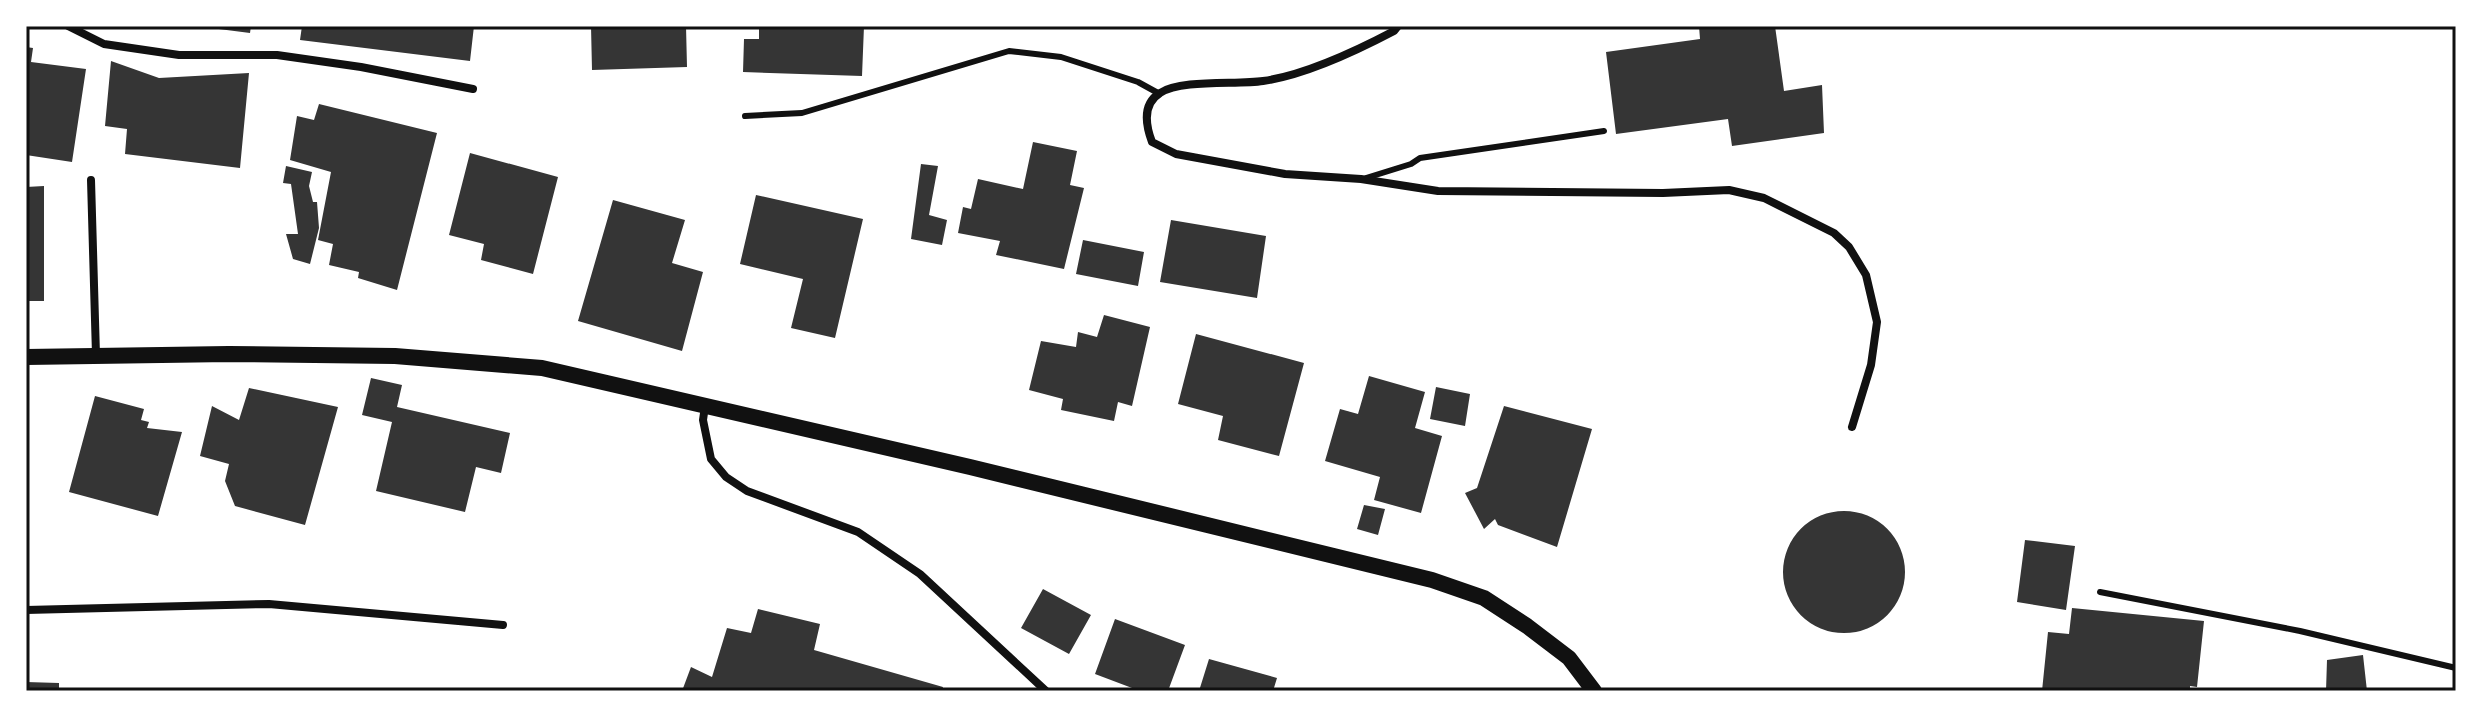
<svg xmlns="http://www.w3.org/2000/svg" width="2482" height="717" font-family="Quicksand,sans-serif">
<rect width="100%" height="100%" fill="#fff"/>
<!-- building -->
<path fill="#353535" d="M211,26H251L250,33L211,28Z
M302,26H474L470,61L300,40Z
M591,26H686L687,67L592,70Z
M759,26H864L862,76L743,72L744,39H759Z
M1699,26H1775L1784,91L1822,85L1824,133L1732,146L1728,119L1616,134L1606,52L1700,39Z
M26,47L33,48L31,62L86,69L72,162L26,155Z
M111,61L159,78L249,73L240,168L125,154L127,129L105,126Z
M319,104L437,133L397,290L358,278L359,272L329,265L333,244L318,240L331,172L290,160L297,116L314,120Z
M1033,142L1077,151L1070,185L1084,188L1064,269L996,255L1000,241L958,233L963,207L971,209L978,179L1023,189Z
M470,153L558,177L533,274L481,260L484,244L449,235Z
M921,164L938,166L929,215L947,220L942,245L911,239Z
M286,166L312,172L309,186L313,202H317L319,228L310,264L293,259L286,234H298L291,184L283,183Z
M44,186V301H26V187Z
M756,195L863,219L835,338L791,328L803,279L740,264Z
M613,200L685,220L672,263L703,272L682,351L578,321Z
M1171,220L1266,236L1257,298L1160,282Z
M1083,240L1144,252L1138,286L1076,274Z
M1104,315L1150,327L1132,406L1118,402L1114,421L1061,410L1063,399L1029,390L1041,341L1076,347L1078,332L1097,337Z
M1196,334L1304,363L1279,456L1218,440L1223,416L1178,404Z
M1369,376L1425,392L1415,428L1442,436L1421,513L1374,500L1380,477L1325,461L1340,409L1358,414Z
M371,378L402,385L397,407L510,433L501,473L476,467L465,512L376,491L392,422L362,415Z
M1436,387L1470,394L1465,426L1430,419Z
M249,388L338,407L305,525L235,506L225,481L229,464L200,456L212,406L239,420Z
M95,396L144,409L141,420L149,422L147,428L182,432L158,516L69,492Z
M1504,406L1592,429L1557,547L1498,525L1495,519L1484,529L1465,493L1477,488Z
M1364,505L1385,509L1378,535L1357,529Z
M1783 572a61 61 0 1 1 122 0a61 61 0 1 1-122 0Z
M2025,540L2075,546L2066,610L2017,602Z
M1043,589L1091,615L1069,654L1021,628Z
M2072,608L2204,621L2197,687L2190,686V691H2042L2048,632L2069,634Z
M758,609L820,624L814,650L943,687L942,691H682L691,667L712,677L727,628L751,633Z
M1115,619L1185,645L1168,691H1140L1095,674Z
M2363,655L2367,691H2326L2327,660Z
M1209,659L1277,678L1273,691H1199Z
M26,682L59,683V691H26Z"/>
<g fill="none" stroke-linecap="round" stroke-linejoin="round">
<!-- service -->
<path stroke="#111" stroke-width="6" d="M745,116L802,113L1009,51L1061,57L1138,82L1158,93
M1366,178L1411,164L1420,158L1604,131
M2100,592L2300,631L2456,668"/>
<!-- minor -->
<path stroke="#111" stroke-width="8" d="M68,26L104,44L179,55H277L361,67L473,89
M1398,26L1394,31C1356,51 1306,75 1263,81C1237,85 1181,79 1160,93C1142,104 1146,126 1152,142L1176,154L1285,174L1361,179L1438,191L1663,193L1729,190L1764,198L1834,233L1849,247L1866,275L1877,322L1871,365L1852,427
M91,180L96,355
M705,406L703,420L711,459L726,477L747,491L858,532L920,574L1046,691
M26,610L269,604L503,625"/>
<!-- secondary -->
<path stroke="#111" stroke-width="16" d="M26,357L229,354L395,356L542,368L970,467L1432,580L1484,598L1527,626L1569,658L1594,691"/>
</g>
<!-- border -->
<rect width="2482" height="717" fill="none" stroke="#ffffff" stroke-width="56"/>
<rect x="28" y="28" width="2426" height="661" fill="none" stroke="#111" stroke-width="3"/>
</svg>
